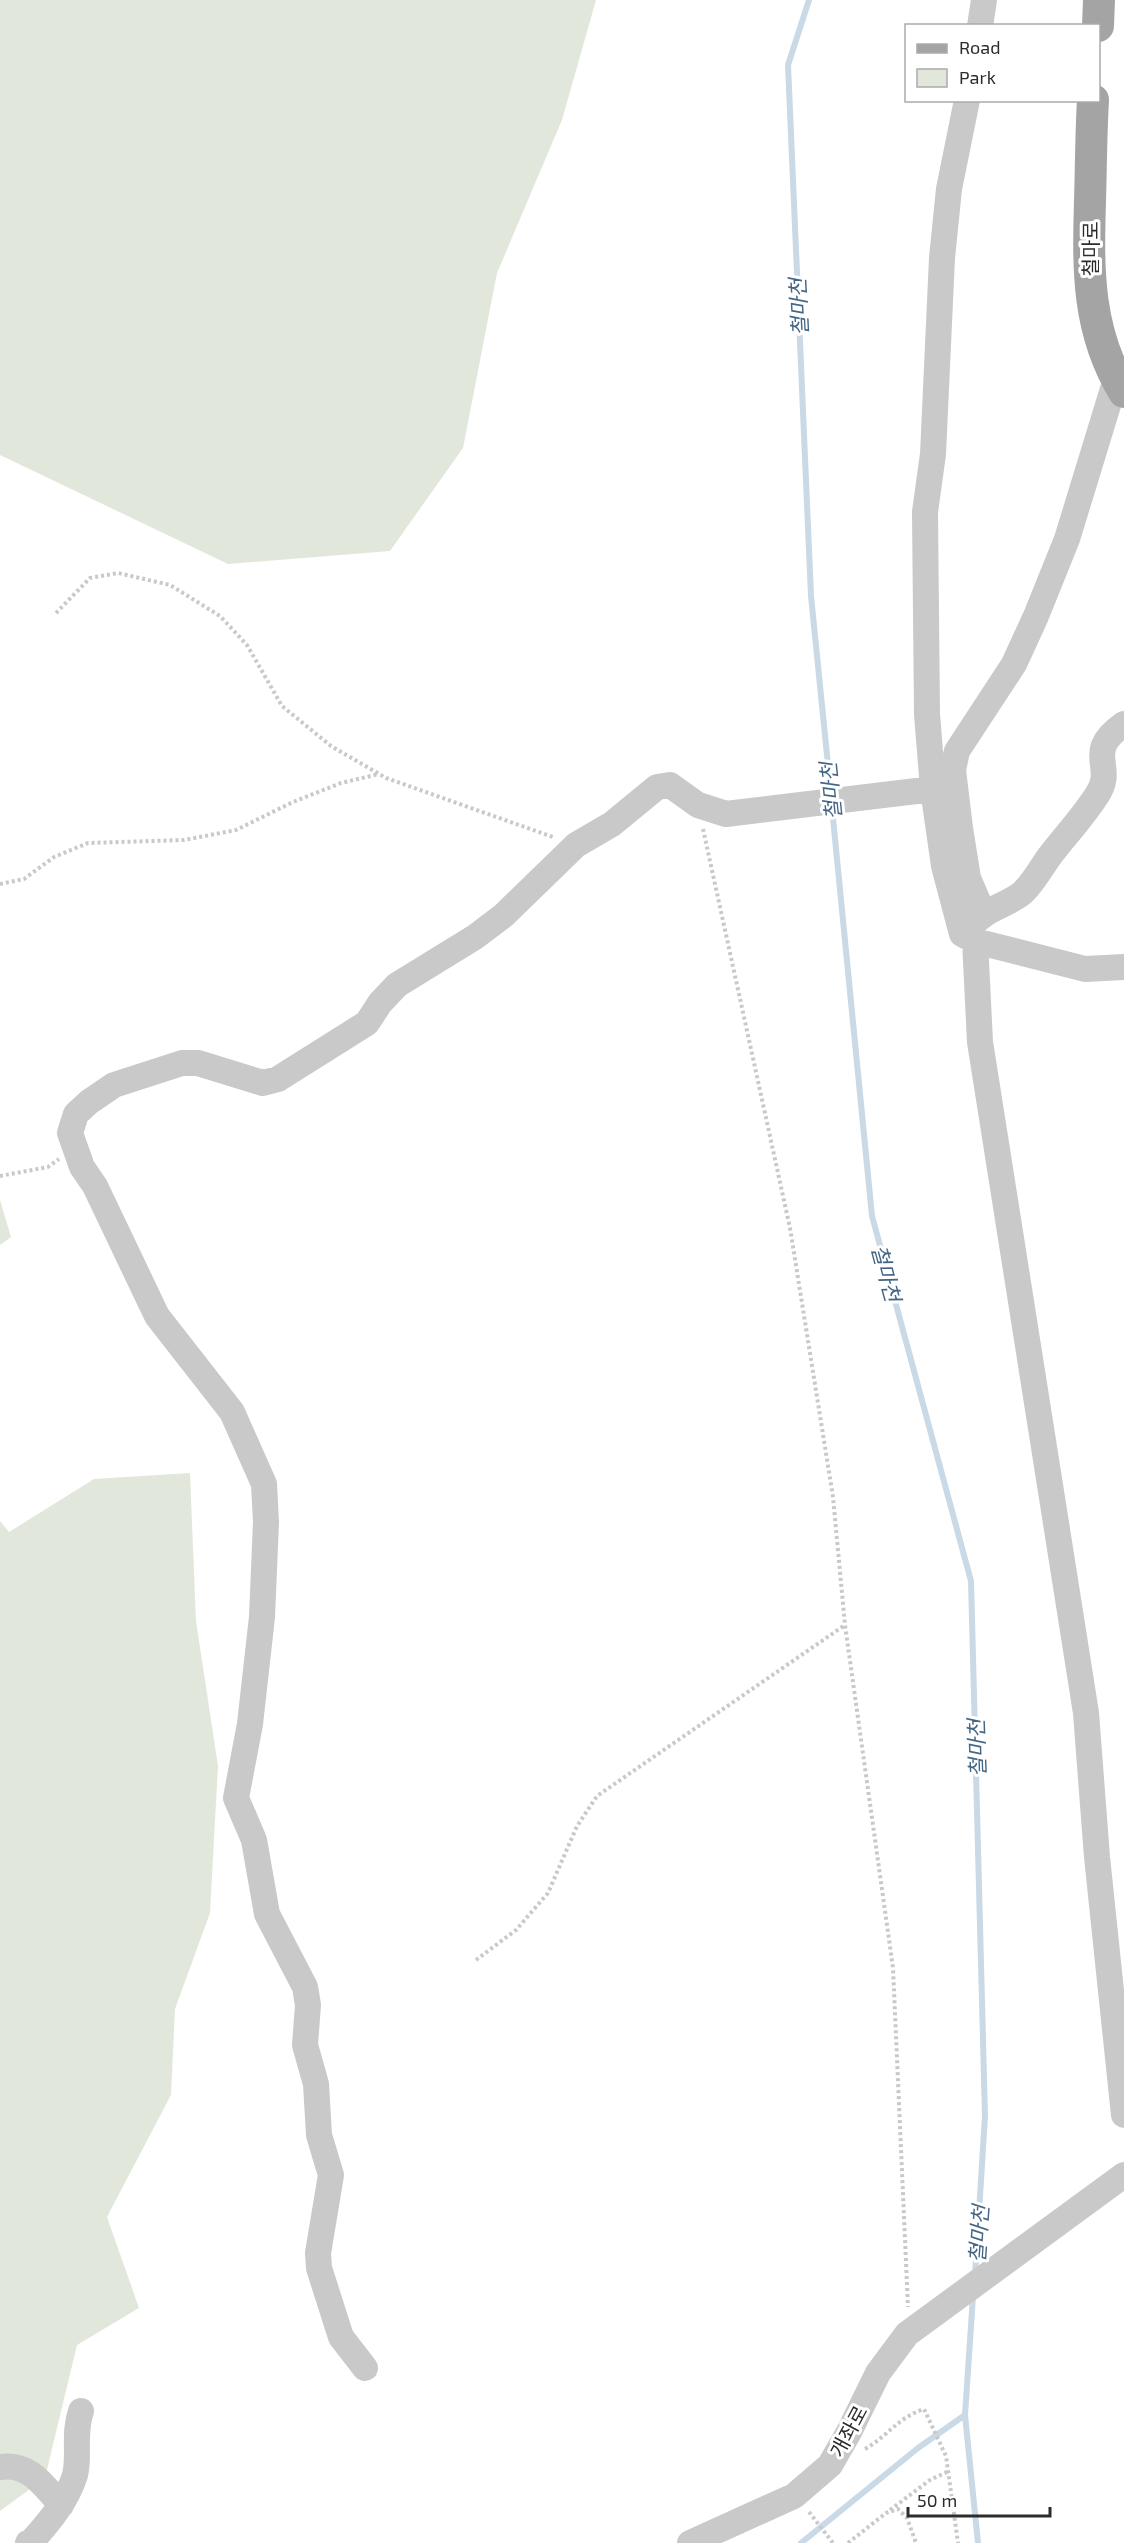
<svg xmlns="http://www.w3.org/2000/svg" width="1124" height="2543" font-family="'Exo 2','Noto Sans KR',sans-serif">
<rect width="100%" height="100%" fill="#fff"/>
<!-- green -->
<path fill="#e1e8db" d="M0,0H596L562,120L497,273L463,448L390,551L228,564L0,455Z
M0,1200L11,1237L0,1245Z
M190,1473L196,1621L218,1766L210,1913L175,2009L171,2095L107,2217L139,2308L77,2345L45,2478L0,2511V1521L9,1532L94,1479Z"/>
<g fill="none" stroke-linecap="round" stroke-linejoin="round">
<!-- stream -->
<path stroke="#c9d9e6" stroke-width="6" d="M809,0L788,65L811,596L831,795
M832,808L872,1216L971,1581L985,2116L975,2276
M973,2296L965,2415L978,2543
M801,2543L918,2448L965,2415"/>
<!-- path -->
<path stroke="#c9c9c9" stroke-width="4" stroke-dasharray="3 3" stroke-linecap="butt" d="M56,613L90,578L118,573L170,585L220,616L247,645L282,706L331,746L386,778L553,837
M703,829L790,1228L833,1497L845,1625L893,1968L908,2307
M0,884L24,879L54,857L88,843L184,840L236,830L293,802L341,783L379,774
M0,1176L48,1167L59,1159
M476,1960L516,1930L548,1893L577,1826L597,1796L845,1625
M865,2449C888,2436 897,2418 924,2409L946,2456L958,2543
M890,2510L930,2480L949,2471
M809,2512L833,2543
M848,2543L886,2513L898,2509L907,2518L916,2543"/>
<!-- minor -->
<path stroke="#c9c9c9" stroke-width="26" d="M980,26L984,0
M967,100L949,189L942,258L933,454L925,512L927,714L933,789L944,866L962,934L975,941L980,1042L1086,1713L1097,1857L1124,2115
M983,913L968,878L960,828L953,770L957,751L1014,664L1036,616L1067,539L1116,379
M971,926C989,907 1003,907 1021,894C1032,885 1041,868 1049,857C1065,836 1083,817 1097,795C1117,766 1082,753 1124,724
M975,941L1085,969L1124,967
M365,2368L341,2337L319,2268L318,2253L331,2175L319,2135L316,2084L305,2045L308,2005L305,1987L267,1914L254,1840L236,1798L250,1724L262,1617L266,1522L264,1484L232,1412L157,1316L95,1186L82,1167L70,1133L76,1114L89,1102L114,1085L182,1063H198L263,1083L278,1079L367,1023L380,1003L397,985L475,937L504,915L576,845L612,824L657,787L670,785L698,805L726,814L933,789
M0,2467C30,2463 43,2485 61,2505
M28,2543L32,2541C49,2522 67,2501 75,2475C80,2455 73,2434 81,2411
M690,2543L794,2496L830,2465L849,2432L878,2373L907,2334L1124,2175"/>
<!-- major -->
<path stroke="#a4a4a4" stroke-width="32" d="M1098,26L1099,0
M1093,100C1091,134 1091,168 1090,201C1088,270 1087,331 1124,392"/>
</g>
<g text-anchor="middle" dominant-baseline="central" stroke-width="6" stroke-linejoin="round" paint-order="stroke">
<!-- street labels -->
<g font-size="20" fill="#2c2c2c" stroke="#fff">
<text transform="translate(1090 249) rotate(-90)">철마로</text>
<text transform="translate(848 2431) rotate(-62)">개좌로</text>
</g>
<!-- water labels -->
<g font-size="21" font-style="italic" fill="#436685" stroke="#fff">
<text transform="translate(798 307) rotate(-93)">철마천</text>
<text transform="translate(830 791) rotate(-96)">철마천</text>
<text transform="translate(887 1273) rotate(75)">철마천</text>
<text transform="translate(976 1748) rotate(-92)">철마천</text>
<text transform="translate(978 2234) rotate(-86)">철마천</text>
</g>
</g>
<!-- legend -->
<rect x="905" y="24" width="195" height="78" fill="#ffffff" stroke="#ababab" stroke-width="1.5"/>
<rect x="917" y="44" width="30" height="9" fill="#a4a4a4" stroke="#ababab" stroke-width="1.5"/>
<text x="959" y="54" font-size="18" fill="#2c2c2c">Road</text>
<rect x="917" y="69" width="30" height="18" fill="#e1e8db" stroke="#ababab" stroke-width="1.5"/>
<text x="959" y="84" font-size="18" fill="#2c2c2c">Park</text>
<!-- scale -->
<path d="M908 2507v9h142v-9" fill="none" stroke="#2c2c2c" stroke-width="3"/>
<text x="917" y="2507" font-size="18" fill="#2c2c2c" stroke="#ffffff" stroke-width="4.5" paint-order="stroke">50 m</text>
</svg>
